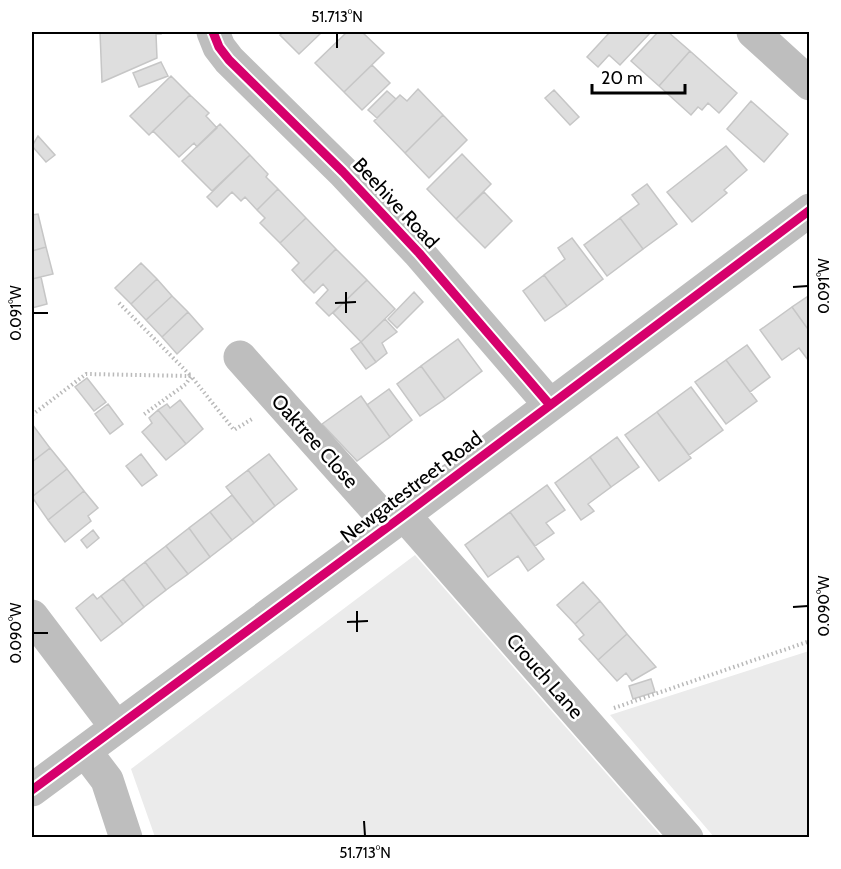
<svg xmlns="http://www.w3.org/2000/svg" width="841" height="869" font-family="Cabin,sans-serif">
<rect width="100%" height="100%" fill="#fff"/>
<!-- green -->
<path fill="#ebebeb" d="M415,555L662,837H155L131,769Z
M809,651V837H714L610,715Z"/>
<!-- building -->
<path fill="#dedede" stroke="#c6c6c6" stroke-width="1.5" d="M100,32H161V34H156L157,58L102,82Z
M284,32H322L299,54L280,35Z
M347,32H362L384,53L344,92L315,63Z
M610,32H651L620,65L609,55L598,67L587,57Z
M658,32H668L690,51L659,86L631,61Z
M690,51L737,93L719,113L708,103L702,110L698,107L691,115L659,86Z
M161,62L168,76L139,87L133,73Z
M372,65L390,83L362,110L344,92Z
M171,76L190,95L149,135L130,116Z
M418,89L443,115L405,153L374,121L400,95L407,101Z
M554,90L579,117L570,125L545,98Z
M387,91L396,99L377,118L368,110Z
M190,95L209,113L206,116L217,128L197,147L194,143L179,157L153,131Z
M751,101L788,134L764,162L727,129Z
M443,115L467,140L429,178L405,153Z
M220,124L250,155L212,191L182,161Z
M38,136L55,155L46,162L32,146Z
M726,146L747,170L724,190L727,193L692,222L667,192Z
M462,154L491,184L456,219L427,189Z
M250,155L268,174L266,177L278,189L257,210L245,197L241,201L232,192L217,207L207,197Z
M647,184L677,224L643,249L620,218L639,204L632,195Z
M278,189L306,218L280,243L260,223L265,218L257,210Z
M484,192L512,221L485,248L456,219Z
M38,214L46,247L32,251V215Z
M306,218L336,249L303,282L292,270L299,263L280,243Z
M620,218L643,249L607,276L584,245Z
M572,238L603,279L567,306L544,275L565,259L558,248Z
M46,247L53,274L32,279V251Z
M336,249L367,280L329,316L316,303L328,290L323,284L314,293L303,282Z
M141,263L157,279L131,304L115,288Z
M544,275L567,306L545,321L523,291Z
M41,277L47,304L32,308V279Z
M157,279L172,296L146,320L131,304Z
M367,280L395,309L361,342L333,313Z
M414,292L423,302L397,328L388,319Z
M810,295V332L792,307Z
M172,296L188,312L162,337L146,320Z
M792,307L810,332L808,360L799,348L782,360L760,330Z
M188,312L203,329L177,354L162,337Z
M385,319L397,332L382,343L387,353L376,362L361,342Z
M458,339L482,371L445,399L421,366Z
M361,342L376,362L366,369L351,349Z
M747,345L770,377L750,392L726,360Z
M726,360L757,401L726,424L695,382Z
M421,366L445,399L420,416L397,384Z
M87,378L106,402L94,411L75,387Z
M691,387L723,430L689,455L657,412Z
M389,389L412,420L390,437L367,405Z
M361,396L390,437L357,461L322,424Z
M180,400L203,429L186,444L158,410L167,404L170,408Z
M108,404L123,424L110,434L95,414Z
M158,410L186,444L166,460L142,432L152,423L149,418Z
M657,412L691,458L659,481L625,435Z
M32,424L50,448L32,462Z
M617,437L639,467L611,487L590,457Z
M50,448L67,469L32,497V462Z
M141,454L157,475L142,486L126,466Z
M269,454L297,489L275,506L248,470Z
M590,457L611,487L588,504L594,511L581,520L555,483Z
M67,469L84,491L48,520L32,497Z
M248,470L275,506L254,523L226,487Z
M547,485L565,510L546,523L554,533L535,546L510,512Z
M84,491L98,508L88,516L91,521L65,542L48,520Z
M232,495L254,523L232,540L210,512Z
M210,512L232,540L210,557L189,528Z
M510,512L544,559L528,571L518,556L488,577L465,545Z
M189,528L210,557L188,574L166,546Z
M93,530L99,538L87,548L81,540Z
M166,546L188,574L166,590L145,562Z
M145,562L166,590L144,607L123,579Z
M123,579L144,607L123,624L101,596Z
M583,582L600,601L575,624L557,605Z
M93,594L97,599L101,596L123,624L101,641L76,608Z
M600,601L627,634L598,660L579,639L584,635L575,624Z
M627,634L656,667L632,681L626,673L617,681L598,660Z
M651,679L655,692L633,699L629,686Z"/>
<g fill="none" stroke-linecap="round" stroke-linejoin="round">
<!-- path -->
<path stroke="#b9b9b9" stroke-width="4" stroke-dasharray="1.5 3" stroke-linecap="butt" d="M119,303L191,376L186,384L143,415
M32,415L86,374L191,376L234,430L252,419
M614,708L810,641"/>
<!-- minor -->
<path stroke="#bebebe" stroke-width="33" d="M213,32L219,47L229,60L343,172L419,253L550,405
M753,32L810,84
M240,357L390,525
M404,515L687,838
M32,616L116,727
M85,751L107,780L126,838
M32,790L404,515L810,210"/>
<defs>
<path id="cycleway" d="M213,32L219,47L229,60L343,172L419,253L550,405
M32,790L404,515L810,210"/>
</defs>
<!-- cycleway casing -->
<use href="#cycleway" stroke="#fff" stroke-width="13"/>
<!-- cycleway -->
<use href="#cycleway" stroke="#d6006c" stroke-width="9"/>
</g>
<!-- ticks -->
<path fill="none" stroke="#000" stroke-width="2" d="M337,33V48M793,287L808,286M346,292V313M335,303L356,302M33,313H48M793,607L808,606M357,611V632M347,622L368,621M33,633H48M364,821L365,836"/>
<g text-anchor="middle" dominant-baseline="central" stroke-width="5" stroke-linejoin="round" paint-order="stroke">
<!-- street labels -->
<g font-size="20" fill="#000" stroke="#fff">
<text transform="translate(396 203) rotate(47)">Beehive Road</text>
<text transform="translate(315 441) rotate(48)">Oaktree Close</text>
<text transform="translate(411 487) rotate(-37)">Newgatestreet Road</text>
<text transform="translate(545 676) rotate(49)">Crouch Lane</text>
</g>
</g>
<!-- border -->
<rect width="841" height="869" fill="none" stroke="#ffffff" stroke-width="66"/>
<!-- scale -->
<path d="M592 84v9h93v-9" fill="none" stroke="#000000" stroke-width="3"/>
<text x="601" y="84" font-size="18" fill="#000000" stroke="#ffffff" stroke-width="4.5" paint-order="stroke">20 m</text>
<rect x="33" y="33" width="775" height="803" fill="none" stroke="#000" stroke-width="2"/>
<g font-size="15" text-anchor="middle" fill="#000">
<text x="337" y="22">51.713°N</text>
<text transform="translate(824 286) rotate(-90)" y="5">0.091°W</text>
<text transform="translate(16 313) rotate(-90)" y="5">0.091°W</text>
<text transform="translate(824 606) rotate(-90)" y="5">0.090°W</text>
<text transform="translate(16 633) rotate(-90)" y="5">0.090°W</text>
<text x="365" y="858">51.713°N</text>
</g>
</svg>
